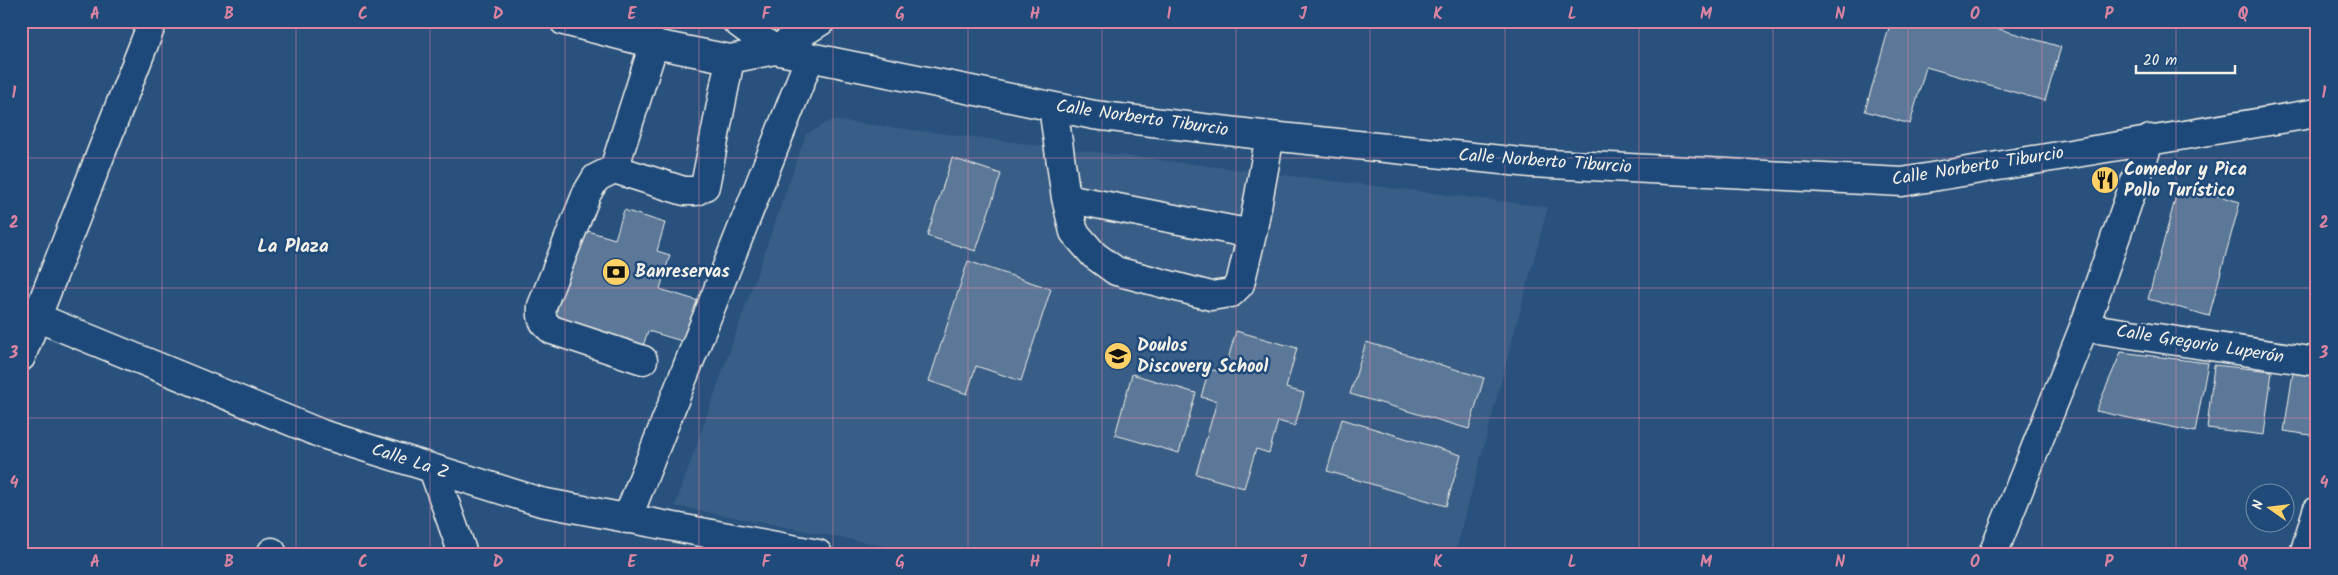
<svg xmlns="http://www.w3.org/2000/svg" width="2338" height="575" font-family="Kalam,sans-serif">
<rect width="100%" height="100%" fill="#28517e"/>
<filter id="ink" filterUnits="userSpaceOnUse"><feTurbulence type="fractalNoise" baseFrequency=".02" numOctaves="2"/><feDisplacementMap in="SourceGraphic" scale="10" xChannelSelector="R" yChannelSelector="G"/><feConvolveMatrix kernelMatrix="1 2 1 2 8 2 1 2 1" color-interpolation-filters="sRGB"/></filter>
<g filter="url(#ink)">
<!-- built -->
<path fill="#375d86" d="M832,120L1548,207L1455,554H926L675,506L806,134Z"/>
<!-- building -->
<path fill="#5b7899" stroke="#f4f1e8" d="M1891,21H1972L2061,47L2045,101L1926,67L1910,124L1865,111Z
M952,158L1001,174L976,251L927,236Z
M2179,185L2240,202L2209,316L2148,299Z
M624,210L665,223L657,251L670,255L660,289L705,303L692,344L648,331L643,346L554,319L581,229L615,239Z
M968,261L1051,289L1021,381L976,366L967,394L929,381Z
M1236,331L1297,348L1286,388L1304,393L1295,426L1278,421L1269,453L1256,449L1244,488L1196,474L1217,401L1201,397L1209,369L1224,373Z
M1366,342L1484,378L1469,429L1350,394Z
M2121,352L2208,363L2195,432L2096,411Z
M2214,365L2272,371L2264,435L2207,428Z
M2293,373L2317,377V436L2284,431Z
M1132,374L1196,393L1179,453L1115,435Z
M1342,419L1461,455L1446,506L1327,471Z"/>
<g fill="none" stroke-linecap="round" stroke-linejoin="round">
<defs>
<path id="minor" d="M564,21L654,44L730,59L775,50L1094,115L1270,136L1531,163L1902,182L2317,113
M736,21L775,50
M654,44L614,169L684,191H696L705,186L730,59
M775,50L821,21
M1053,107L1066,198L1074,232L1094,255L1116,271L1211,296L1231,293L1240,284L1252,234L1270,136
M614,169L596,178L587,193L542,306C541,318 542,322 552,330L643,360
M1066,198L1252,234
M21,309L36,317L322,434L541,502L818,554
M2084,327L2317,362
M21,357L153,21
M433,469L463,554
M627,519L810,57
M272,554V552
M1993,554L2084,327L2150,139
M2304,554L2317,511"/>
</defs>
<!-- minor casing -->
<use href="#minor" stroke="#f4f1e8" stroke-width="31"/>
<!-- minor -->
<use href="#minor" stroke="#1f4a7a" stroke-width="28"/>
</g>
</g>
<!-- grid -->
<path fill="none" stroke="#db84a2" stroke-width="1" stroke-opacity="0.55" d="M162,21V554M296,21V554M430,21V554M565,21V554M699,21V554M833,21V554M968,21V554M1102,21V554M1236,21V554M1370,21V554M1505,21V554M1639,21V554M1773,21V554M1908,21V554M2042,21V554M2176,21V554M21,158H2317M21,288H2317M21,418H2317"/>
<!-- icons -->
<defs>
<symbol id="restaurant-disc" viewBox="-11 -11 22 22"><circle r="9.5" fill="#ffd166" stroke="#1f4a7a"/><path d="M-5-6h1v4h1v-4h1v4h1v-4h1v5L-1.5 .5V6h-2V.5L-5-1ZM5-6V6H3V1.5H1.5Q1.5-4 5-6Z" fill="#111"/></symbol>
<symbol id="bank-disc" viewBox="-11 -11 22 22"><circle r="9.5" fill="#ffd166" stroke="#1f4a7a"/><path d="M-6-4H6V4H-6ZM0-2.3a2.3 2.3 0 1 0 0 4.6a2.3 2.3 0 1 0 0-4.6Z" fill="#111"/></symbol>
<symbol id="school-disc" viewBox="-11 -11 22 22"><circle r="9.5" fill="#ffd166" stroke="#1f4a7a"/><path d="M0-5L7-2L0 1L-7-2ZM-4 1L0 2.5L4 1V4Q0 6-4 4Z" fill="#111"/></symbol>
</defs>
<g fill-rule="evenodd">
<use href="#restaurant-disc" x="2089" y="164" width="32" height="32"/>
<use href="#bank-disc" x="600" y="256" width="32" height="32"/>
<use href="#school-disc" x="1102" y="340" width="32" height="32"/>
</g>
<g text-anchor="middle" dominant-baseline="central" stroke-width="5" stroke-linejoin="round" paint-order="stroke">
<!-- street labels -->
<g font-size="18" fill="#f4f1e8" stroke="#1f4a7a">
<text transform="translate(1142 119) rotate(8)">Calle Norberto Tiburcio</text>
<text transform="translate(1545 162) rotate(4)">Calle Norberto Tiburcio</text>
<text transform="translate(1978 167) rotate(-9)">Calle Norberto Tiburcio</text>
<text transform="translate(2200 345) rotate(9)">Calle Gregorio Luperón</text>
<text transform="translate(410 462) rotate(18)">Calle La Z</text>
</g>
<!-- poi labels -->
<g font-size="18" font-weight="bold" fill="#f4f1e8" stroke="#1f4a7a" text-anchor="start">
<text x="2124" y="170">Comedor y Pica<tspan x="2124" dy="21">Pollo Turístico</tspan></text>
<text x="635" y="272">Banreservas</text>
<text x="1137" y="346">Doulos<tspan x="1137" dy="21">Discovery School</tspan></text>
</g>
<!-- neighbourhood labels -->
<g font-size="19" font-weight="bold" fill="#f4f1e8" stroke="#1f4a7a">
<text x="293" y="247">La Plaza</text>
</g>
</g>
<!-- margin -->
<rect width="2338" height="575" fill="none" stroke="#1f4a7a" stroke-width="55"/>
<!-- north arrow -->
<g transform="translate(2270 508) rotate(284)"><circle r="24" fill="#1f4a7a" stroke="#748da6"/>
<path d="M0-4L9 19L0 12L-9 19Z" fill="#ffd166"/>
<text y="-8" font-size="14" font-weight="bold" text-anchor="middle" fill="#f4f1e8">N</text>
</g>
<!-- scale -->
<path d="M2136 65v8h99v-8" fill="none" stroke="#f4f1e8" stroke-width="2.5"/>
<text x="2143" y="65" font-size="15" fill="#f4f1e8" stroke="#1f4a7a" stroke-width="4" paint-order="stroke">20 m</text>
<rect x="28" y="28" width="2282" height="520" fill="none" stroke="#db84a2" stroke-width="2"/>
<g font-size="16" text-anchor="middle" font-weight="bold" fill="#db84a2">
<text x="95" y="19">A</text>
<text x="229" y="19">B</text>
<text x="363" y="19">C</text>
<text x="498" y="19">D</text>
<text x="632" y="19">E</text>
<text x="766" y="19">F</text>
<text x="900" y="19">G</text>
<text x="1035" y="19">H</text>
<text x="1169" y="19">I</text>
<text x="1303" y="19">J</text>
<text x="1438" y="19">K</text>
<text x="1572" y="19">L</text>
<text x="1706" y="19">M</text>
<text x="1840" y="19">N</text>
<text x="1975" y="19">O</text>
<text x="2109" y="19">P</text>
<text x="2243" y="19">Q</text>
<text x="14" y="98">1</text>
<text x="2324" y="98">1</text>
<text x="14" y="228">2</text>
<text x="2324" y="228">2</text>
<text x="14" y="358">3</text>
<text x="2324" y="358">3</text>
<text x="14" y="488">4</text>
<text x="2324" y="488">4</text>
<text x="95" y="567">A</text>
<text x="229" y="567">B</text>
<text x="363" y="567">C</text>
<text x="498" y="567">D</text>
<text x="632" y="567">E</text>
<text x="766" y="567">F</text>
<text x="900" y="567">G</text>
<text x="1035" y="567">H</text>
<text x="1169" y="567">I</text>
<text x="1303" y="567">J</text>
<text x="1438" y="567">K</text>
<text x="1572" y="567">L</text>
<text x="1706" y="567">M</text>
<text x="1840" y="567">N</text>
<text x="1975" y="567">O</text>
<text x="2109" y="567">P</text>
<text x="2243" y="567">Q</text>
</g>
</svg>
